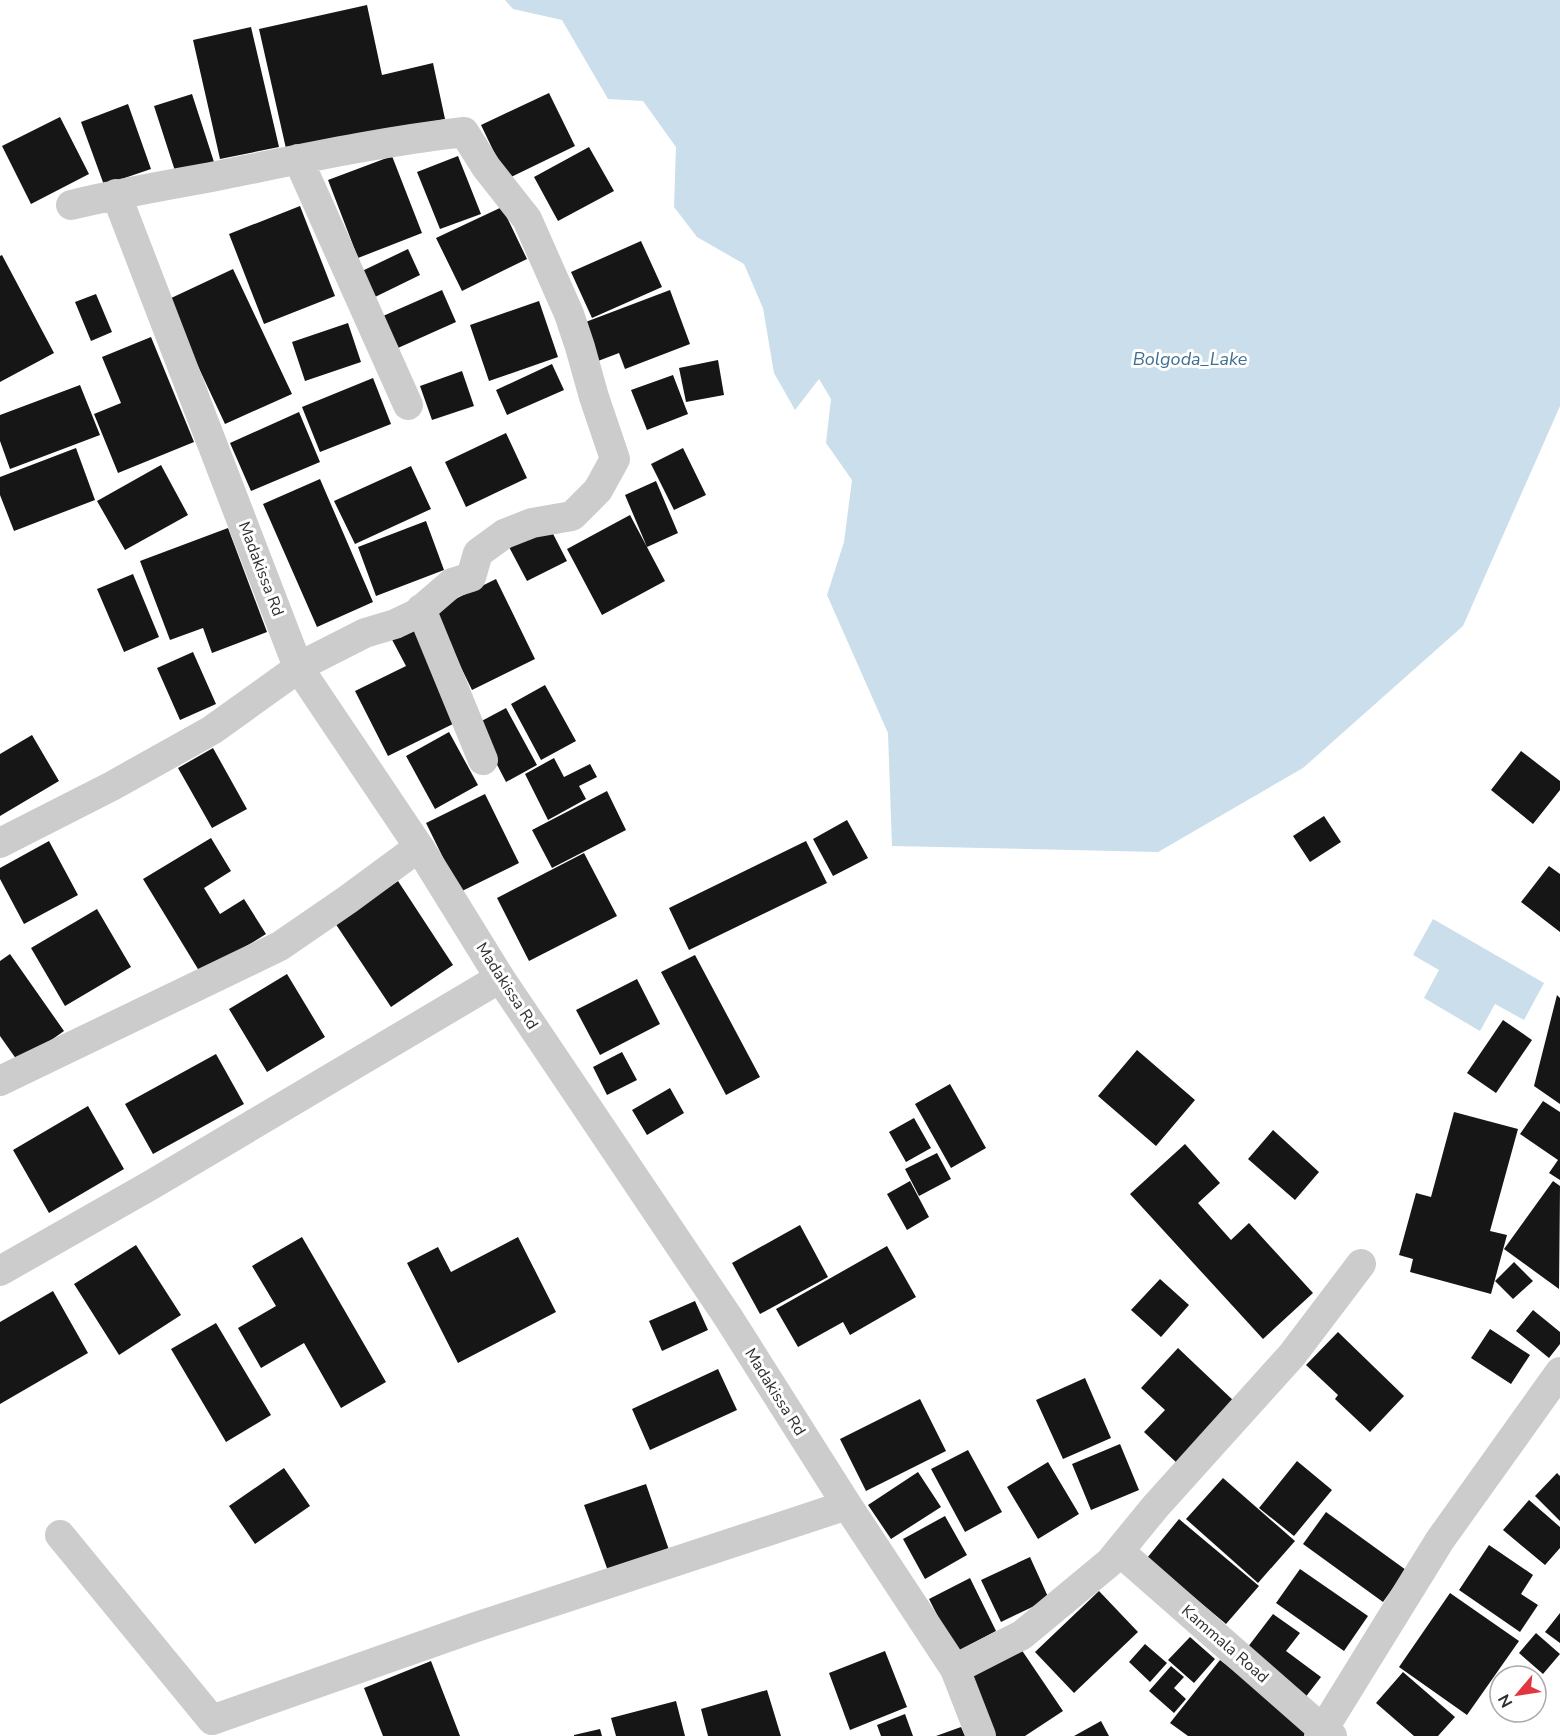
<svg xmlns="http://www.w3.org/2000/svg" width="1560" height="1736" font-family="'Nunito Sans',sans-serif">
<rect width="100%" height="100%" fill="#fff"/>
<!-- water -->
<path fill="#cadeeb" d="M505,0H1560V406L1463,626L1303,768L1158,852L892,846L888,733L827,595L844,542L852,480L826,443L831,399L819,379L795,410L774,373L763,308L744,264L697,237L674,207L676,147L643,101L608,99L562,20L513,9Z
M1433,919L1544,983L1524,1020L1495,1004L1480,1031L1424,998L1439,970L1413,955Z"/>
<!-- building -->
<path fill="#161616" d="M367,5L382,75L433,63L445,119L287,153L259,29Z
M251,27L279,147L220,159L193,40Z
M549,93L575,146L507,179L481,125Z
M192,94L214,162L176,174L154,106Z
M128,104L151,169L104,185L81,122Z
M60,117L89,174L31,204L2,146Z
M589,147L614,191L558,221L534,177Z
M392,156L422,233L358,258L328,180Z
M458,156L481,214L440,229L417,172Z
M300,206L335,296L264,324L229,234Z
M502,207L527,259L462,291L436,238Z
M641,241L662,287L592,318L571,272Z
M408,249L420,275L373,298L360,272Z
M2,255L54,353L0,382V256Z
M233,269L292,394L225,424L167,300Z
M442,290L456,322L389,352L374,320Z
M670,290L690,344L625,369L619,353L598,361L583,323Z
M96,294L112,332L91,341L75,302Z
M539,301L558,357L489,381L470,325Z
M348,323L361,362L305,381L292,342Z
M151,337L194,442L118,473L94,414L121,403L102,357Z
M718,360L724,395L686,402L679,368Z
M552,364L564,390L507,415L496,390Z
M462,371L474,406L432,420L420,386Z
M673,375L688,414L647,430L631,390Z
M373,378L391,424L320,452L302,407Z
M80,385L100,435L10,469L0,441V415Z
M299,412L320,462L251,491L230,443Z
M506,433L527,478L466,507L445,462Z
M76,448L95,500L14,531L0,495V477Z
M683,448L706,495L674,510L651,464Z
M161,465L188,515L125,550L97,501Z
M411,466L431,509L355,544L334,501Z
M320,479L373,602L317,627L263,504Z
M656,481L678,533L647,547L625,495Z
M630,515L665,581L602,615L567,549Z
M426,521L444,570L376,596L358,547Z
M549,526L567,561L527,581L509,547Z
M228,528L267,632L212,653L203,628L170,640L140,561Z
M133,574L159,637L124,652L97,589Z
M496,579L535,659L472,690L433,610Z
M412,622L461,720L388,756L355,691L406,666L389,634Z
M193,652L216,704L180,720L157,668Z
M545,685L576,741L541,760L511,704Z
M506,708L537,765L506,782L476,724Z
M449,732L478,785L435,809L406,756Z
M32,735L59,781L0,816V754Z
M213,748L247,809L212,828L178,768Z
M1521,751L1560,781V790L1533,824L1491,790Z
M554,758L564,777L590,764L597,777L579,786L586,799L548,820L525,774Z
M607,791L626,830L552,868L532,830Z
M485,794L519,863L460,892L426,823Z
M1324,816L1341,842L1310,862L1293,836Z
M847,820L868,858L833,876L813,839Z
M211,838L231,871L204,888L220,914L244,899L266,934L201,974L143,879Z
M49,841L78,895L24,924L0,879V868Z
M806,841L827,883L689,950L669,908Z
M584,853L617,916L529,961L497,898Z
M1549,866L1560,874V932L1521,902Z
M398,881L453,965L391,1007L335,923Z
M97,909L131,967L65,1006L31,948Z
M10,954L64,1031L19,1063L0,1036V961Z
M695,955L760,1077L726,1095L661,972Z
M287,974L325,1037L267,1072L229,1009Z
M637,979L660,1024L600,1055L576,1010Z
M1557,995L1560,998V1104L1534,1086Z
M1503,1020L1532,1040L1496,1093L1467,1073Z
M1137,1050L1195,1100L1156,1146L1098,1096Z
M622,1052L637,1080L607,1095L593,1067Z
M216,1054L244,1104L153,1154L125,1104Z
M950,1084L986,1148L951,1168L915,1104Z
M670,1088L684,1113L647,1135L632,1110Z
M1543,1101L1560,1112V1180L1549,1173L1558,1160L1520,1134Z
M88,1106L124,1169L49,1213L13,1150Z
M1454,1112L1518,1129L1490,1231L1507,1235L1491,1294L1410,1272L1413,1259L1399,1255L1416,1193L1431,1197Z
M914,1118L931,1148L906,1162L889,1132Z
M1273,1130L1319,1172L1295,1200L1248,1159Z
M1185,1144L1220,1183L1198,1203L1231,1240L1249,1223L1313,1293L1263,1339L1130,1194Z
M937,1153L951,1179L919,1196L905,1169Z
M910,1181L929,1217L907,1230L887,1194Z
M1553,1181L1560,1186L1559,1289L1504,1249Z
M800,1225L828,1277L760,1314L732,1263Z
M302,1237L386,1382L341,1408L304,1343L261,1368L238,1328L276,1306L252,1266Z
M518,1237L556,1312L458,1363L407,1263L438,1247L451,1272Z
M136,1245L181,1315L119,1355L74,1284Z
M887,1246L916,1297L850,1335L843,1322L798,1347L776,1309Z
M1514,1262L1533,1281L1513,1299L1495,1281Z
M1160,1279L1189,1305L1161,1337L1131,1310Z
M53,1291L88,1353L0,1404V1322Z
M695,1301L708,1330L662,1351L649,1321Z
M1533,1310L1560,1332V1344L1549,1358L1516,1331Z
M216,1323L271,1415L226,1442L171,1349Z
M1490,1329L1530,1355L1511,1384L1471,1358Z
M1338,1332L1404,1396L1370,1432L1335,1399L1338,1395L1306,1365Z
M1178,1348L1236,1403L1178,1464L1144,1432L1165,1410L1141,1388Z
M718,1369L737,1410L650,1450L632,1409Z
M1085,1378L1111,1438L1063,1459L1036,1400Z
M920,1399L946,1451L866,1491L840,1439Z
M1120,1444L1139,1490L1091,1510L1072,1464Z
M968,1450L1002,1512L965,1532L931,1469Z
M1297,1461L1332,1490L1294,1536L1259,1508Z
M1048,1462L1079,1514L1038,1539L1007,1487Z
M284,1468L310,1506L255,1544L229,1506Z
M918,1472L941,1507L891,1539L868,1505Z
M1557,1473L1560,1476V1521L1535,1496Z
M1223,1478L1295,1541L1258,1583L1186,1519Z
M646,1484L669,1550L608,1571L584,1505Z
M1529,1500L1560,1527V1548L1545,1565L1503,1530Z
M1326,1512L1406,1570L1383,1602L1303,1544Z
M945,1516L967,1555L925,1579L903,1539Z
M1179,1519L1259,1586L1226,1624L1147,1558Z
M1489,1545L1533,1575L1521,1594L1538,1605L1520,1632L1459,1590Z
M1030,1557L1049,1599L1001,1622L981,1580Z
M1300,1569L1368,1616L1344,1651L1276,1603Z
M970,1578L996,1631L956,1652L929,1599Z
M1099,1591L1138,1632L1074,1693L1035,1652Z
M1450,1593L1519,1641L1467,1715L1399,1667Z
M1560,1613V1643L1545,1632Z
M1273,1614L1300,1633L1286,1651L1321,1677L1301,1703L1241,1656Z
M1536,1633L1560,1654L1543,1674L1519,1653Z
M1190,1637L1215,1659L1194,1683L1168,1660Z
M1145,1644L1167,1663L1150,1682L1129,1662Z
M1021,1649L1063,1711L1025,1736H991L965,1676Z
M885,1651L907,1707L850,1730L829,1673Z
M1220,1660L1314,1734L1313,1736H1188L1170,1723Z
M431,1661L460,1736H383L364,1688Z
M1171,1666L1184,1677L1174,1688L1186,1699L1174,1713L1149,1691Z
M1403,1672L1455,1717L1438,1736H1414L1376,1703Z
M767,1690L781,1736H708L701,1709Z
M676,1701L685,1736H616L611,1718Z
M905,1714L913,1736H881L877,1725Z
M1101,1721L1109,1736H1074Z
M961,1727L965,1736H936Z
M600,1729L602,1736H574V1735Z"/>
<g fill="none" stroke-linecap="round" stroke-linejoin="round">
<!-- street -->
<path stroke="#ccc" stroke-width="30" d="M298,159L408,405
M116,194L298,667L419,847L500,978L728,1317L847,1505L955,1669L981,1736
M421,609L483,760
M0,843L112,786L212,730L304,664L365,633L395,624L416,614L452,583L471,577L478,553L504,534L532,523L572,516L598,490L615,459L594,397L580,347L569,314L527,219L486,167L464,132C377,142 292,161 206,178C161,186 116,194 71,205
M0,1081L280,946L347,900L419,847
M0,1271L151,1185L500,978
M60,1535L212,1720L473,1628L847,1505
M1119,1551L1322,1729L1332,1736
M955,1669L1022,1635L1110,1562L1155,1507L1292,1355L1361,1264
M1319,1736L1440,1540L1560,1372"/>
</g>
<g text-anchor="middle" dominant-baseline="central" stroke-width="6" stroke-linejoin="round" paint-order="stroke">
<!-- street labels -->
<g font-size="16" fill="#2f2f2f" stroke="#fff">
<text transform="translate(261 569) rotate(69)">Madakissa Rd</text>
<text transform="translate(507 986) rotate(57)">Madakissa Rd</text>
<text transform="translate(775 1392) rotate(58)">Madakissa Rd</text>
<text transform="translate(1225 1644) rotate(41)">Kammala Road</text>
</g>
<!-- water labels -->
<g font-size="18" font-style="italic" fill="#3f6f90" stroke="#fff">
<text x="1190" y="359">Bolgoda_Lake</text>
</g>
</g>
<!-- north arrow -->
<g transform="translate(1518 1694) rotate(241)"><circle r="28" fill="#ffffff" stroke="#acacac" stroke-width="1.5"/>
<path d="M0-4.5L10 22L0 15L-10 22Z" fill="#e13640"/>
<text y="-9" font-size="16" font-weight="bold" text-anchor="middle" fill="#2f2f2f">N</text>
</g>
</svg>
